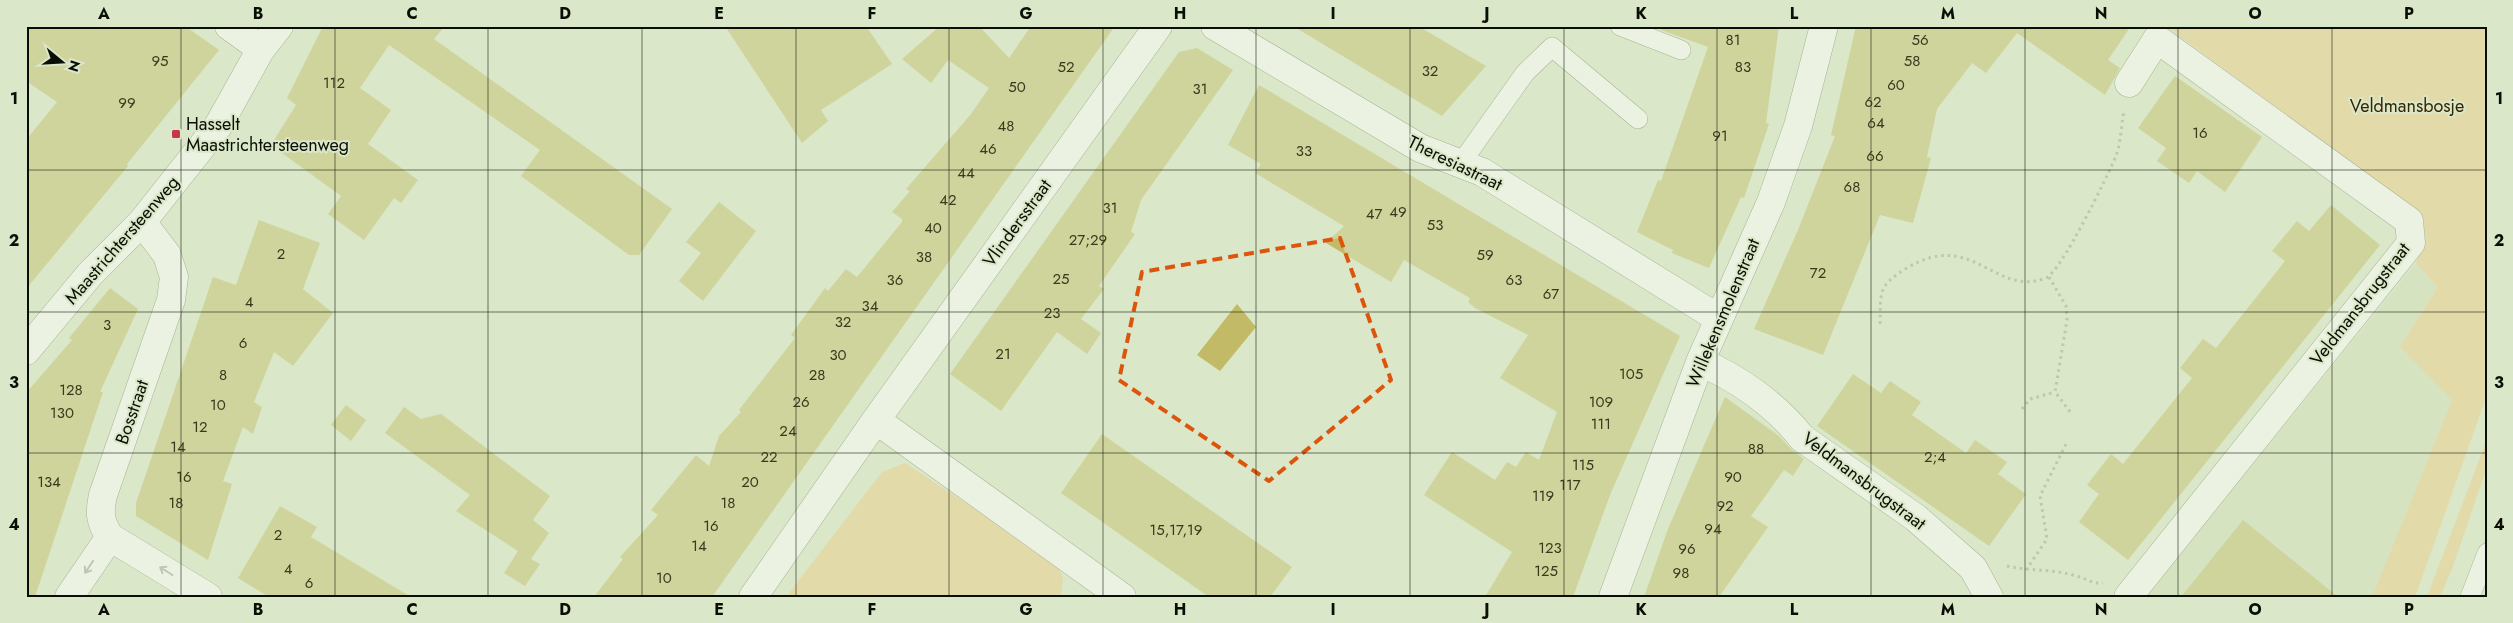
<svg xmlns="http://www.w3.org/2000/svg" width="2513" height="623" font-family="Jost,sans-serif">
<rect width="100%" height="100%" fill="#dae7c8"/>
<!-- built -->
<path fill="#ceddb7" d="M2416,263L2438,287L2400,347L2452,400L2372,597H2146Z"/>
<!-- green -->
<path fill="#edc986" d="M2166,26H2263L2267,29L2269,26H2487V395L2415,597H2372L2452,400L2400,347L2438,287L2416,263L2426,236L2417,212Z
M2487,439V467L2452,569L2440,597H2427Z
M905,463L1054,561L1063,577L1061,597H786L882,472Z"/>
<!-- building -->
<path fill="#c2ba66" d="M26,26H185L219,50L127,164L128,166L26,289V140L57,102L26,81Z
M323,26H445L434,39L672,209L639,255H629L521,176L540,150L389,45L360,88L391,110L368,144L418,180L401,203L394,198L364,240L328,214L341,196L271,145L296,105L287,98Z
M725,26H866L892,64L821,110L828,121L802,143Z
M940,26H979L1009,58L1031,26H1115L712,597H594L623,559L620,557L658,515L651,510L696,455L709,466L719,436L741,412L739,410L795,338L791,335L825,288L828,291L846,269L857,277L902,222V219L892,212L910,191L906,189L971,114L989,88L948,60L931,83L902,59Z
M1293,26H1418L1486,66L1442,116Z
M1662,26H1779L1766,123L1769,124L1744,198L1741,197L1709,268L1672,253L1673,250L1637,232L1658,180L1661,181L1708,47L1661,30Z
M1856,26H2131L2108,60L2120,68L2105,95L2017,33L1986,73L1972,63L1937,109L1927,157L1931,158L1913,223L1880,215L1823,355L1754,329L1798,230L1835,136L1831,135Z
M1197,48L1233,70L1141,200L1131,232L1135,234L1099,286L1104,289L1081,319L1101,333L1087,354L1057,332L1001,411L950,374L1179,52Z
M2175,76L2262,137L2225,192L2197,171L2189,183L2157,161L2166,148L2138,128Z
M1259,85L1680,336L1610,495L1573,597H1485L1512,552L1424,495L1452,452L1495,480L1507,462L1516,467L1526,452L1539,460L1557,412L1500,378L1528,335L1475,308L1468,302L1470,298L1404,260L1391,282L1326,243L1344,226L1255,173L1261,164L1228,145Z
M719,202L756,231L703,301L679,281L701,253L686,242Z
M2331,205L2380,245L2128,560L2079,522L2099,494L2087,485L2111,454L2123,464L2192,378L2180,368L2203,339L2216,348L2285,261L2272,251L2297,221L2309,231Z
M259,220L320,243L303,289L333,313L293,366L274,352L254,402L262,407L253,434L243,427L223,481L232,484L208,560L136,516V503L213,277L236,285Z
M110,288L138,309L100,392H103L35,597H26V393L72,340L69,338Z
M1237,304L1256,327L1220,371L1197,355Z
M1853,374L1881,393L1890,381L1921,402L1912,415L1966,453L1975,440L2007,462L1998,474L2026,494L1989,546L1817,426Z
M1725,397L1779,436L1790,448L1804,459L1793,476L1784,470L1751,516L1768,527L1719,597H1644L1668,529Z
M346,405L366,420L351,441L331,425Z
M404,407L421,419L441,414L550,496L533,520L549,533L531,559L540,564L525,586L504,573L518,551L456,511L470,495L385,433Z
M1102,434L1292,567L1270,597H1209L1061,493Z
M280,506L317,527L311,537L411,597H269L238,578Z
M2243,520L2338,597H2181Z"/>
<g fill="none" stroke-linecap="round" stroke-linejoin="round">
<defs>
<path id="lane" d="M1620,26L1681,50
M1461,163L1525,73L1552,47L1638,119
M2470,597L2487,553"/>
<path id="street" d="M229,26L261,49
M1215,26L1420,148L1482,172L1718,318
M142,222L167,255L174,277L171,300L103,495C99,513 100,522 110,537L208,597
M1700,362C1738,378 1776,405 1802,438L1916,518L1973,568L1989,597
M876,420L1122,597
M69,597L110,537
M753,597L876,420L1158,26
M1613,597L1700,362L1771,202L1798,126L1824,26
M2128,597L2411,243L2409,221L2157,39L2129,83"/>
<path id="secondary" d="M26,351L90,274L142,222L218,126L261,49L279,26"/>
</defs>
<!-- lane casing -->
<use href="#lane" stroke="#697458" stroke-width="20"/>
<!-- street casing -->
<use href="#street" stroke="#697458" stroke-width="29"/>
<!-- secondary casing -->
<use href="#secondary" stroke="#697458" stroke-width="29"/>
<!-- path -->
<path stroke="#99a38b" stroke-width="3" stroke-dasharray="2.5 4" stroke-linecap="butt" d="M2049,277L2066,306L2067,320L2055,392L2071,413
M1880,324C1881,292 1877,286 1907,268C1973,228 1994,298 2046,278C2061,272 2108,175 2116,156C2121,143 2121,126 2124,111
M2022,409L2030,399L2055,392
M2007,566C2029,571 2052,569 2073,575C2084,577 2091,584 2103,583
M2026,570L2047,539L2040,496L2066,444"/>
<!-- lane -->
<use href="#lane" stroke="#fff" stroke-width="19"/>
<!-- street -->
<use href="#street" stroke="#fff" stroke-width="28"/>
<!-- secondary -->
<use href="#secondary" stroke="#fff" stroke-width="28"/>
</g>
<!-- one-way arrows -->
<defs><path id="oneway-shaft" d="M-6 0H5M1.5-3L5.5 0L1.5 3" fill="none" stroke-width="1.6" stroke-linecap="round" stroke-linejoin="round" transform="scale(1.25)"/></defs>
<g stroke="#9d9f9b">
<use href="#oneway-shaft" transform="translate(89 567) rotate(124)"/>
<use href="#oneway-shaft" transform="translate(166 571) rotate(-148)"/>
</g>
<!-- marked area -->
<path d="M0 0H2513V623H0ZM1340,238L1391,380L1269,481L1119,380L1142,272Z" fill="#dae7c8" fill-opacity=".55" fill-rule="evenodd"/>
<path fill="none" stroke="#dd550c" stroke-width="4" stroke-dasharray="10 6" stroke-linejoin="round" d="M1340,238L1391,380L1269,481L1119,380L1142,272Z"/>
<!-- grid -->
<path fill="none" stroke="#0b0e05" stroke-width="1" stroke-opacity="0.55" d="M181,26V597M335,26V597M488,26V597M642,26V597M796,26V597M949,26V597M1103,26V597M1256,26V597M1410,26V597M1564,26V597M1717,26V597M1871,26V597M2025,26V597M2178,26V597M2332,26V597M26,170H2487M26,312H2487M26,453H2487"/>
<!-- markers -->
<rect fill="#c63549" stroke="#dae7c8" stroke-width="2" x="171" y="129" width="10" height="10" rx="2.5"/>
<g text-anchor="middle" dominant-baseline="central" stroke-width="4" stroke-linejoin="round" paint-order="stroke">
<!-- number labels -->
<g font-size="15" fill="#39391d">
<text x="1733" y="40">81</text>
<text x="1920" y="40">56</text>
<text x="160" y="61">95</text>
<text x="1912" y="61">58</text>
<text x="1066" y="67">52</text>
<text x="1743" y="67">83</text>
<text x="1430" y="71">32</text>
<text x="334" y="83">112</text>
<text x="1896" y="85">60</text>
<text x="1017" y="87">50</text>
<text x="1200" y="89">31</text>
<text x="1873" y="102">62</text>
<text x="127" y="103">99</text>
<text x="1876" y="123">64</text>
<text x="1006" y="126">48</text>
<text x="2200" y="133">16</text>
<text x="1720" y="136">91</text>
<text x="988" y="149">46</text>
<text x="1304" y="151">33</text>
<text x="1875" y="156">66</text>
<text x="966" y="173">44</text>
<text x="1852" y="187">68</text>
<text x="948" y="200">42</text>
<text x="1110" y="208">31</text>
<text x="1398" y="212">49</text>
<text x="1374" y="214">47</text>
<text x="1435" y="225">53</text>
<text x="933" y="228">40</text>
<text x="1088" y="240">27;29</text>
<text x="281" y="254">2</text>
<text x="1485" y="255">59</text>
<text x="924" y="257">38</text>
<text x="1818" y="273">72</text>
<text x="1061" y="279">25</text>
<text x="895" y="280">36</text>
<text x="1514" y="280">63</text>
<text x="1551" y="294">67</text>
<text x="249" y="302">4</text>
<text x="870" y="306">34</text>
<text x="1052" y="313">23</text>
<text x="843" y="322">32</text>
<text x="107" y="325">3</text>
<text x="243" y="343">6</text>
<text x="1003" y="354">21</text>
<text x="838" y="355">30</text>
<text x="1631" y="374">105</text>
<text x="223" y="375">8</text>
<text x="817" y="375">28</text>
<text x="71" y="390">128</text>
<text x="801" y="402">26</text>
<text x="1601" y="402">109</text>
<text x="218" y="405">10</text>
<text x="62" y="413">130</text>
<text x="1601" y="424">111</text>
<text x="200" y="427">12</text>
<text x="788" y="431">24</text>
<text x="178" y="447">14</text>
<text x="1756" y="449">88</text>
<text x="769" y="457">22</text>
<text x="1935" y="457">2;4</text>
<text x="1583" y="465">115</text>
<text x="184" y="477">16</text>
<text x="1733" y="477">90</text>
<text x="49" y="482">134</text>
<text x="750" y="482">20</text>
<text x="1570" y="485">117</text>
<text x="1543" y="496">119</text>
<text x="176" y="503">18</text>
<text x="728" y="503">18</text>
<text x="1725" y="506">92</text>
<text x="711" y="526">16</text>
<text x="1713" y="529">94</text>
<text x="1176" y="530">15,17,19</text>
<text x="278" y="535">2</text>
<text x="699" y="546">14</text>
<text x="1550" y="548">123</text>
<text x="1687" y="549">96</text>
<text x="288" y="569">4</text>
<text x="1546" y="571">125</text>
<text x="1681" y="573">98</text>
<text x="664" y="578">10</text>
<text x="309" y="583">6</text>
</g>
<!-- park labels -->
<g font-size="18" fill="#362603" stroke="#dae7c8">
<text x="2407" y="106">Veldmansbosje</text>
</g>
<!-- poi labels -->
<g font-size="18" fill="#0b0e05" stroke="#dae7c8" text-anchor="start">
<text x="186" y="124">Hasselt<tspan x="186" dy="21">Maastrichtersteenweg</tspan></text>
</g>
<!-- street labels -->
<g font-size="18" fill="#0b0e05" stroke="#dae7c8">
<text transform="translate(1455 163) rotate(26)">Theresiastraat</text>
<text transform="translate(1017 223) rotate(-54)">Vlindersstraat</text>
<text transform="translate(122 240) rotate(-49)">Maastrichtersteenweg</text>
<text transform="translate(2360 304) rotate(-52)">Veldmansbrugstraat</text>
<text transform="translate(1723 313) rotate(-67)">Willekensmolenstraat</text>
<text transform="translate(132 412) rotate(-71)">Bosstraat</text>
<text transform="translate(1864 481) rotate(37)">Veldmansbrugstraat</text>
</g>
</g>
<!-- border -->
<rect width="2513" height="623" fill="none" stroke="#dae7c8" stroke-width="55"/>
<!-- north arrow -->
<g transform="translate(62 62) rotate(108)" stroke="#dae7c8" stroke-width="4" paint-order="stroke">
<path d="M0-4L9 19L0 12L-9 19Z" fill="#0b0e05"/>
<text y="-8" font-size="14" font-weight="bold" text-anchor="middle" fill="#0b0e05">N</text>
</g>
<rect x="28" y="28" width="2458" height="568" fill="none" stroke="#0b0e05" stroke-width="2"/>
<g font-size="16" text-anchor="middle" font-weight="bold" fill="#0b0e05">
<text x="104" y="19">A</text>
<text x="258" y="19">B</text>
<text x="412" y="19">C</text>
<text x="565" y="19">D</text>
<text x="719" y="19">E</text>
<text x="872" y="19">F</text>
<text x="1026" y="19">G</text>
<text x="1180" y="19">H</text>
<text x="1333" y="19">I</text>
<text x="1487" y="19">J</text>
<text x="1641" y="19">K</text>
<text x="1794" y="19">L</text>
<text x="1948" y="19">M</text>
<text x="2101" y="19">N</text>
<text x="2255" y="19">O</text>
<text x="2409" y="19">P</text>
<text x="14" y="104">1</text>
<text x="2499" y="104">1</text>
<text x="14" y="246">2</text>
<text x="2499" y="246">2</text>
<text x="14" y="388">3</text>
<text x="2499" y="388">3</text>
<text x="14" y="530">4</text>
<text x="2499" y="530">4</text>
<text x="104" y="615">A</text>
<text x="258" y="615">B</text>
<text x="412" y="615">C</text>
<text x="565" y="615">D</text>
<text x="719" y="615">E</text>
<text x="872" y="615">F</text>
<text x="1026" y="615">G</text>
<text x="1180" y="615">H</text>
<text x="1333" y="615">I</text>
<text x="1487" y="615">J</text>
<text x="1641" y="615">K</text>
<text x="1794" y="615">L</text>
<text x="1948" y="615">M</text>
<text x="2101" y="615">N</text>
<text x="2255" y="615">O</text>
<text x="2409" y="615">P</text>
</g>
</svg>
